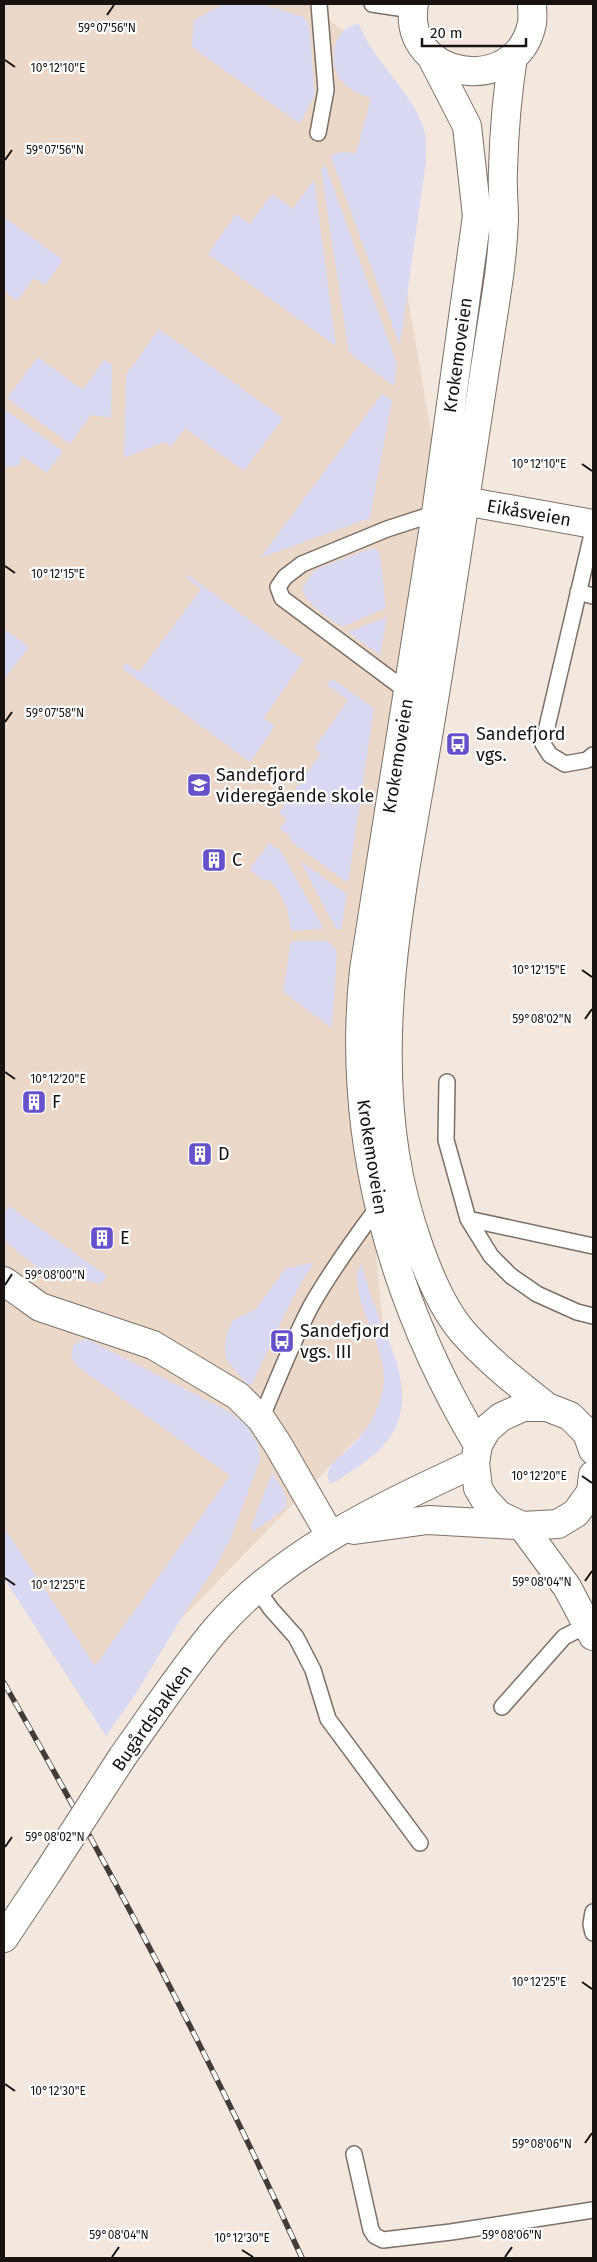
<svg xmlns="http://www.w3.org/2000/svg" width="597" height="2262" font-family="'Fira Sans',sans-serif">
<rect width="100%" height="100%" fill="#f4e7dd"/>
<!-- built -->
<path fill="#ebd8c9" d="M4,4H308L365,47L440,485L360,1079L390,1405L90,1712L4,1578Z"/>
<!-- green -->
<path fill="#d9d9f4" d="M224,4H261L301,16L306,19L309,26L315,94L300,124L192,47L194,20Z
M359,24C373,62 418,97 425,134C426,143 426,153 426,162L400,346L331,157L333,154L345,152L356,154L371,98C359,94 350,91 341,80C327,61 333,27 359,24Z
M325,164L397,364L394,386L349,353L321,170Z
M314,179L336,346L208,254L236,214L250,224L272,194L293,209Z
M4,217L63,260L45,285L34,278L17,301L4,291Z
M159,329L283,418L244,471L185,428L171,447L164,442L124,458L126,375Z
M38,357L83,390L104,360L112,365L111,418L91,415L70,444L7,398Z
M382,394L392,400L370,518L260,558Z
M4,409L63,451L47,473L22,456L19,466L4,467Z
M371,549H377L380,555L386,608L342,627C327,616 307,606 302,588L312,573L319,568Z
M188,575L304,660L264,718L275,726L250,762L122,668L126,663L139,672L201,589L186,578Z
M387,617L380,655L348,632Z
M4,629L29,647L4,679Z
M332,679L374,708L348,883L289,840L291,837L280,829L287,819L279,813L321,753L314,748L348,700L327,685Z
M269,843L281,851L324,929L291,931C290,911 282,892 268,879L265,881L249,870Z
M300,861L347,894L341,930L336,929Z
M291,941H329L337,952L332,1028L283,992Z
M9,1206L107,1276L100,1284L41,1271L4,1240V1214Z
M314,1262C289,1301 272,1342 252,1384L248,1385L227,1361L225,1348L227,1333L233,1320L256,1309L285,1269Z
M361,1263C366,1280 371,1297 378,1314C393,1352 417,1398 390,1437C378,1456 355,1468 337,1481L330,1484C328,1479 327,1474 329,1469C333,1460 344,1454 350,1447C367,1432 379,1410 383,1388C390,1344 344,1297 361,1263Z
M87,1339L228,1411L247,1426L258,1444L260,1460L230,1540L213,1571L192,1601L135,1695L106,1736L4,1578V1527L95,1666L230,1476L77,1366L71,1357L73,1346L79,1341Z
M272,1473C279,1484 289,1494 286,1508L253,1532L251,1527Z"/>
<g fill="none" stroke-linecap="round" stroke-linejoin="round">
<defs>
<path id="lane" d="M372,4L412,10
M318,133L326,90L319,4
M593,530L543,744L550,755L565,764L587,760L593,755
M578,592L593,596
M408,692L282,598L278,587L285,577L302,564L387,529L436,513
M447,1082L446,1140L468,1219L491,1256L511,1276L537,1294L577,1312L593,1316
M468,1219L593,1246
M261,1419C277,1381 292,1342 311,1306C331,1271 354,1239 378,1207
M257,1589L271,1609L296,1637L313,1670L328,1719L420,1843
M502,1707L564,1637L593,1622
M593,1912L591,1924L593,1933
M354,2154L371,2230L375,2236L383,2240L451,2232L593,2210"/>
<path id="street" d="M464,501L593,524
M4,1281L40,1307L153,1345L238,1396L261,1419L277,1443L330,1535
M354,1530L428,1520L517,1525
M123,1756C154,1713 183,1668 217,1628C284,1551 385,1505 475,1463
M4,1938L46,1875"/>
<path id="secondary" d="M414,4C400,79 517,99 532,23C533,17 532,10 532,4
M431,56L467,126L477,216L436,513L364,970C346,1138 392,1301 478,1445
M513,57C507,95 504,132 503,170C502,186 504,203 504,219C503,245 500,272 496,297C474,437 454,578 431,718C408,861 372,1008 395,1154C403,1206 429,1292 462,1331C487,1360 518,1384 547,1407
M593,1450L587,1433L570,1416L547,1407H523L501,1417L487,1429L478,1445L475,1463L478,1488L485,1500L499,1515L522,1526L558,1524L576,1513L591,1492L593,1475
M522,1526L567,1587L593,1636"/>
</defs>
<!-- lane casing -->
<use href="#lane" stroke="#7b6f67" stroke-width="18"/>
<!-- street casing -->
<use href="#street" stroke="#7b6f67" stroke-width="30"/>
<!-- secondary casing -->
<use href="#secondary" stroke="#7b6f67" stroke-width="30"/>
<!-- lane -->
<use href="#lane" stroke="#fff" stroke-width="15"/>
<!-- street -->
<use href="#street" stroke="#fff" stroke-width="28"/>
<!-- secondary -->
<use href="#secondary" stroke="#fff" stroke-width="28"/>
<defs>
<path id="rail" d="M4,1683C111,1870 213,2062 302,2258"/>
</defs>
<!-- rail casing -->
<use href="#rail" stroke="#423b37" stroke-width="5.5"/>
<!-- rail -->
<use href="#rail" stroke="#fff" stroke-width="4" stroke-dasharray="11" stroke-linecap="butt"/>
<defs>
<path id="street-bridge" d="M46,1875L123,1756"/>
</defs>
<!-- street-bridge casing -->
<use href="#street-bridge" stroke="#7b6f67" stroke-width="30" stroke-linecap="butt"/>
<!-- street-bridge -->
<use href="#street-bridge" stroke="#fff" stroke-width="28"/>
</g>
<!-- ticks -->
<path fill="none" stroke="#181310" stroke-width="2" d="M107,15L114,5M5,60L15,67M5,160L12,150M582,464L592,471M5,566L15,573M5,722L12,712M582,970L592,977M585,1019L592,1009M5,1072L15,1079M5,1285L12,1274M582,1476L592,1483M5,1578L15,1585M585,1581L592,1571M5,1847L12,1837M582,1982L592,1989M5,2084L15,2091M585,2143L592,2133M242,2250L253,2257M112,2257L119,2247M505,2257L512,2247"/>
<!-- icons -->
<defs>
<symbol id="bus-square" viewBox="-11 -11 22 22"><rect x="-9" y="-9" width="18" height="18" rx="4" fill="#6751ca" stroke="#fff"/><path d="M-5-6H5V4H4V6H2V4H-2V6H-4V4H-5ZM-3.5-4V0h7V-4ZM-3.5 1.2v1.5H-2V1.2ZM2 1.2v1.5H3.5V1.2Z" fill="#fff"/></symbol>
<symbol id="school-square" viewBox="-11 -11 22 22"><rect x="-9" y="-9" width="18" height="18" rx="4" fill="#6751ca" stroke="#fff"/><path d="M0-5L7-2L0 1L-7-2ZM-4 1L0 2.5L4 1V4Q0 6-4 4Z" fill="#fff"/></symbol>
<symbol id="building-square" viewBox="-11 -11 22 22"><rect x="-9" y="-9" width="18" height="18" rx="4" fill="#6751ca" stroke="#fff"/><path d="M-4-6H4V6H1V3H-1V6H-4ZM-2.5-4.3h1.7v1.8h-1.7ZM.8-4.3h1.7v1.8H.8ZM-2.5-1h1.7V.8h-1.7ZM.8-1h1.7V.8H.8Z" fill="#fff"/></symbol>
</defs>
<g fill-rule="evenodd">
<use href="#bus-square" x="444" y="730" width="28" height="28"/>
<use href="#school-square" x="185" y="771" width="28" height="28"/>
<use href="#building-square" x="200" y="846" width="28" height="28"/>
<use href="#building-square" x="20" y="1088" width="28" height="28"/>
<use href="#building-square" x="186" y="1140" width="28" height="28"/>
<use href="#building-square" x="88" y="1224" width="28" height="28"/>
<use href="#bus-square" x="268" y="1327" width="28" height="28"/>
</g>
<g text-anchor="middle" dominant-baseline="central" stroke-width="4.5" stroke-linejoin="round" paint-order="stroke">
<!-- street labels -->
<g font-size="18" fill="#181310" stroke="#fff">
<text transform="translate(458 355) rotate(-82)">Krokemoveien</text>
<text transform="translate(529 513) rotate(10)">Eikåsveien</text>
<text transform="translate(398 756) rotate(-81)">Krokemoveien</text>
<text transform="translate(372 1157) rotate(81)">Krokemoveien</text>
<text transform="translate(152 1718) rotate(-55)">Bugårdsbakken</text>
</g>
<!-- poi labels -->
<g font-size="18" fill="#181310" stroke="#fff" text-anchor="start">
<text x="476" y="734">Sandefjord<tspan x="476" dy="21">vgs.</tspan></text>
<text x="216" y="775">Sandefjord<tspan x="216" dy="21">videregående skole</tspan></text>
<text x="232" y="860">C</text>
<text x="52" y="1102">F</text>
<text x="218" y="1154">D</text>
<text x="120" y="1238">E</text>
<text x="300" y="1331">Sandefjord<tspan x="300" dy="21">vgs. III</tspan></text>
</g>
</g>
<g font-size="12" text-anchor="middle" fill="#181310" stroke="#fff" stroke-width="4.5" stroke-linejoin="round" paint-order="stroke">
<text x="107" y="32">59°07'56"N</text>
<text x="58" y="72">10°12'10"E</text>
<text x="55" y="154">59°07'56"N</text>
<text x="539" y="468">10°12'10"E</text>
<text x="58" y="578">10°12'15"E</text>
<text x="55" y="717">59°07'58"N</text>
<text x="539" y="974">10°12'15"E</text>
<text x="542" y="1023">59°08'02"N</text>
<text x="58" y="1083">10°12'20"E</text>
<text x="55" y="1279">59°08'00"N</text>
<text x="539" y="1480">10°12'20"E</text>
<text x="542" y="1586">59°08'04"N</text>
<text x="58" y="1589">10°12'25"E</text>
<text x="55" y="1841">59°08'02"N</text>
<text x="539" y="1986">10°12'25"E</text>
<text x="58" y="2095">10°12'30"E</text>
<text x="542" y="2148">59°08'06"N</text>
<text x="119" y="2239">59°08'04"N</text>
<text x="512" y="2239">59°08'06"N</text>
<text x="242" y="2242">10°12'30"E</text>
</g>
<!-- border -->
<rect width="597" height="2262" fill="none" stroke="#181310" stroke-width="10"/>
<!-- scale -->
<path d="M422 38v8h104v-8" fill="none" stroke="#181310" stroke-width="2.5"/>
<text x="430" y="38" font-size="15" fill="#181310" stroke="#ffffff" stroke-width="4" paint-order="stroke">20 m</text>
</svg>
